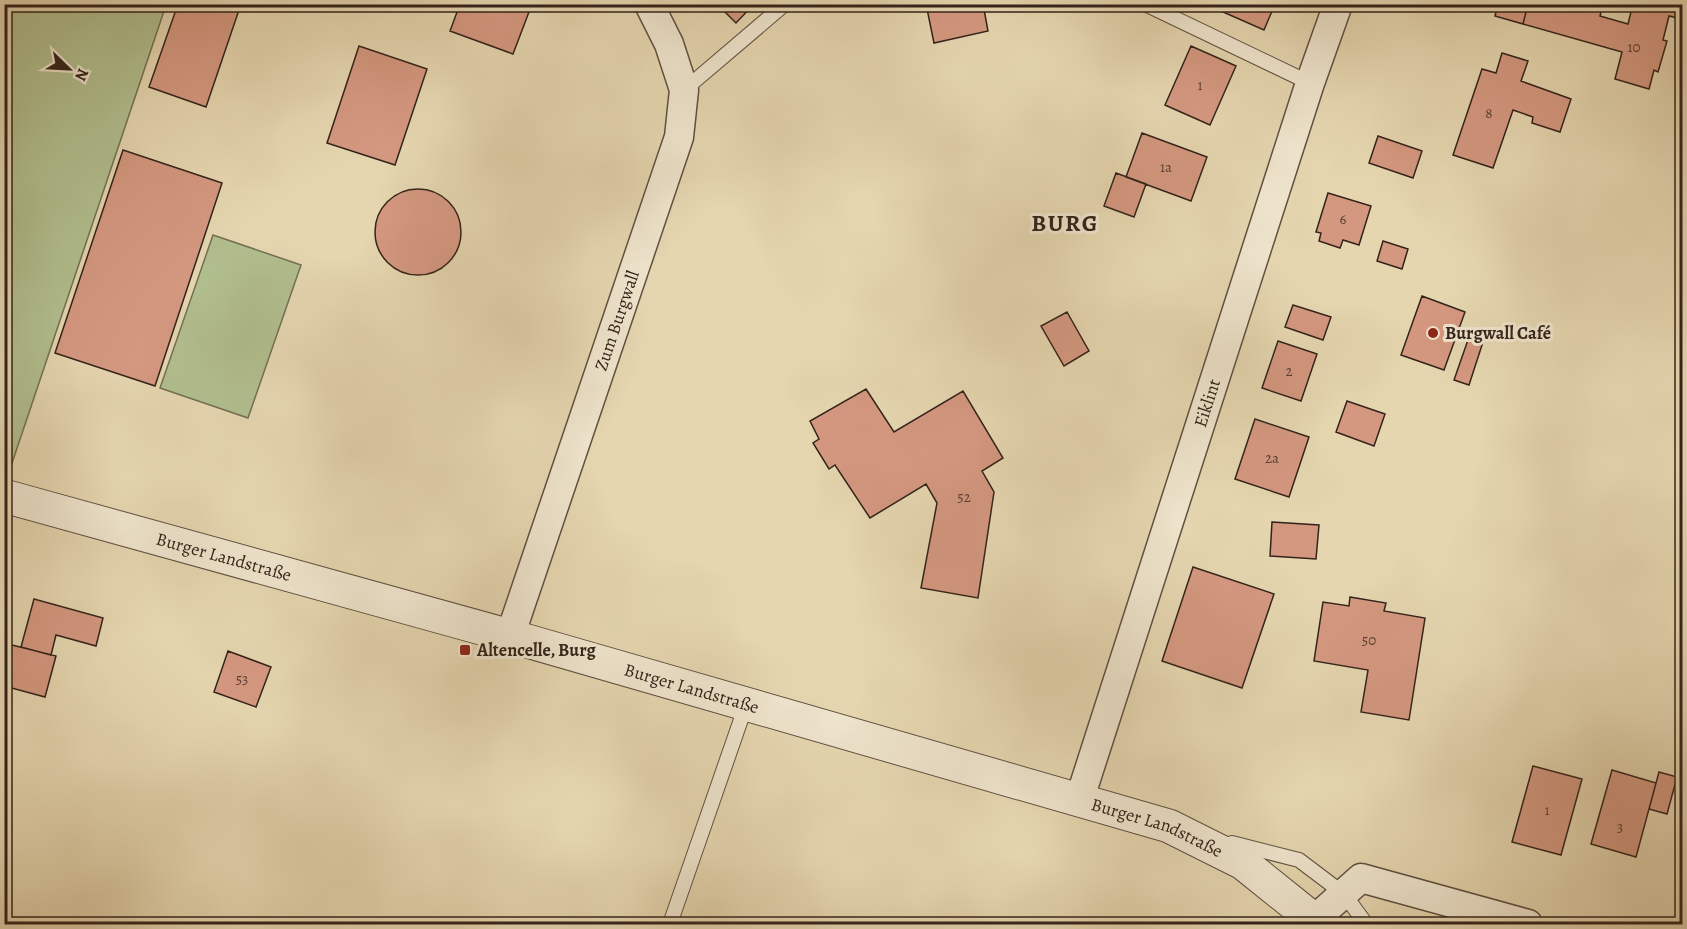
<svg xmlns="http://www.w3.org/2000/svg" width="1687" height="929" font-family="Alegreya,serif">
<rect width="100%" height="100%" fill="#e5d6b0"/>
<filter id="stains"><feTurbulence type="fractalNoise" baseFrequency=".00333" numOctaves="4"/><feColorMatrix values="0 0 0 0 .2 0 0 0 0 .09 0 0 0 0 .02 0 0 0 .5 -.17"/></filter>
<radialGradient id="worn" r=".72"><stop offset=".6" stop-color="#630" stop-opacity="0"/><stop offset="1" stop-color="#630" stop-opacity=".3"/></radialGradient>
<!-- green -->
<path fill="#b1be8e" stroke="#727054" stroke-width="1.5" d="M5,5H166L5,484Z
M213,235L301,265L248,418L160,388Z"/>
<!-- building -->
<path fill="#d49880" stroke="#33231a" stroke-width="1.5" d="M178,4H241L206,107L149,87Z
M460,4H532L513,54L450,31Z
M717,4H754L736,23Z
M926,4H983L988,31L934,43Z
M1205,4H1275L1264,30Z
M1498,4H1528L1523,24L1495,16Z
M1528,4H1559L1558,8L1573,10L1574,4H1603L1600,16L1628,24L1633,4H1682V19L1669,16L1663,40L1667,41L1658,72L1654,70L1649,89L1615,79L1622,52L1523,24Z
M359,46L427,69L395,165L327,143Z
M1191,46L1236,66L1210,125L1165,105Z
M1502,53L1528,61L1521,81L1571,99L1560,132L1532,123L1533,117L1513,110L1493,168L1453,155L1482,69L1496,73Z
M1142,133L1207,157L1191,201L1126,177Z
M1378,136L1422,151L1413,178L1369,163Z
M123,150L222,183L155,386L55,353Z
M1116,173L1146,184L1134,217L1104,206Z
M375 232a43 43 0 1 1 86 0a43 43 0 1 1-86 0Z
M1328,193L1371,206L1359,245L1343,240L1340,248L1319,241L1321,233L1316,232Z
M1383,241L1408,249L1402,269L1377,261Z
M1422,296L1465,312L1444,370L1401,355Z
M1293,305L1331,317L1323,340L1285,327Z
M1067,312L1089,351L1064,366L1041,326Z
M1469,337L1483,342L1469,385L1454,380Z
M1278,341L1317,354L1301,401L1262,388Z
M866,389L894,432L963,391L1003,458L982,471L994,492L978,598L921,588L937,503L926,484L870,518L835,465L829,469L813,443L819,439L810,421Z
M1347,401L1385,414L1374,446L1336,432Z
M1255,419L1309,437L1289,497L1235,479Z
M1272,522L1319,525L1316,559L1270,556Z
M1193,567L1274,594L1242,688L1162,661Z
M1350,597L1386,603L1384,611L1425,618L1409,720L1361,712L1368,670L1314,661L1323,602L1349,606Z
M34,599L103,618L96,646L56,635L51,655L21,647Z
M4,643L56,656L45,697L4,686Z
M228,651L271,667L256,707L214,692Z
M1533,766L1582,779L1561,855L1512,842Z
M1612,770L1656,783L1636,857L1591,844Z
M1659,772L1677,777L1667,814L1649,809Z"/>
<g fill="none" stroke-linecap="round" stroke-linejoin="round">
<defs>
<path id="service" d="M1145,4L1310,83
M684,90L785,4
M1232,843L1299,860L1344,894L1366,924
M670,924L746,705"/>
<g id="minor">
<path id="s1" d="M510,636L679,137L684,90L669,44L649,4"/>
<path id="s2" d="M1079,801L1310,83L1338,4"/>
<path d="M1314,920L1361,878L1528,924"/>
</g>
<g id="tertiary">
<path id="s3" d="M4,496L510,636L1169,826L1243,863L1319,924"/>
</g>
</defs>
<!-- service casing -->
<use href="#service" stroke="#605040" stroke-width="16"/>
<!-- minor casing -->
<use href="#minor" stroke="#605040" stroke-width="31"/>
<!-- tertiary casing -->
<use href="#tertiary" stroke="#605040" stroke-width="35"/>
<!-- service -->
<use href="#service" stroke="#eee4cc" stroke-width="14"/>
<!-- minor -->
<use href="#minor" stroke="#eee4cc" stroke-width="28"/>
<!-- tertiary -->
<use href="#tertiary" stroke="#eee4cc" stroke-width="33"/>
</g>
<!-- markers -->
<g fill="#8f2418" stroke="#eee4cc" stroke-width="2">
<circle cx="1433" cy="333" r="6"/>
<rect x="459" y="644" width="12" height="12" rx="3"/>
</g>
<g text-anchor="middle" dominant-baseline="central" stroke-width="6" stroke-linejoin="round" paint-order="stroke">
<!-- number labels -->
<g font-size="15" fill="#5b4034">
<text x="1634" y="47">10</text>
<text x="1200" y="85">1</text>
<text x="1489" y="113">8</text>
<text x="1166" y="167">1a</text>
<text x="1343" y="219">6</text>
<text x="1289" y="371">2</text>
<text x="1272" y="458">2a</text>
<text x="964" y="497">52</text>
<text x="1369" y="640">50</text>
<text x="242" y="679">53</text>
<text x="1547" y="810">1</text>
<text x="1620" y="827">3</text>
</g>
<!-- street labels -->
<g font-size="18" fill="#33231a" stroke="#eee4cc">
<text stroke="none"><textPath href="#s1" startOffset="333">Zum Burgwall</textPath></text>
<text stroke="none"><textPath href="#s2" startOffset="418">Eiklint</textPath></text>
<text stroke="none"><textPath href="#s3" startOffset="228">Burger Landstraße</textPath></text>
<text stroke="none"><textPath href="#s3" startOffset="714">Burger Landstraße</textPath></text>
<text stroke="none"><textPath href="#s3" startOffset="1200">Burger Landstraße</textPath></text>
</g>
<!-- poi labels -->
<g font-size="18" font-weight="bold" fill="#33231a" stroke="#eee4cc" text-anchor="start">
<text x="1445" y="333">Burgwall Café</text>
<text x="477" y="650">Altencelle, Burg</text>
</g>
<!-- district labels -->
<g font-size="24" font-weight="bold" letter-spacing="1.5" fill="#33231a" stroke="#eee4cc">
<text x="1065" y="223">BURG</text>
</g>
</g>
<!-- margin -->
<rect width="1687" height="929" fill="none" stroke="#e5d6b0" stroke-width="24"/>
<rect x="6" y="6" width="1675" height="917" fill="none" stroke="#33231a" stroke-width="3"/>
<rect x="12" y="12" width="1663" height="905" fill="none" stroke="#33231a" stroke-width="1.5"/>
<!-- north arrow -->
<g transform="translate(69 69) rotate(114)" stroke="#eee4cc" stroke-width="4.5" paint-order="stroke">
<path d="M0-4.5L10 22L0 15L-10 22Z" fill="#33231a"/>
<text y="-9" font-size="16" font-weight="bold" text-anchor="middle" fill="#33231a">N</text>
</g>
<rect width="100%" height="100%" filter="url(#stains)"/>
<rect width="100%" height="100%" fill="url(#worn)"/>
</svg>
